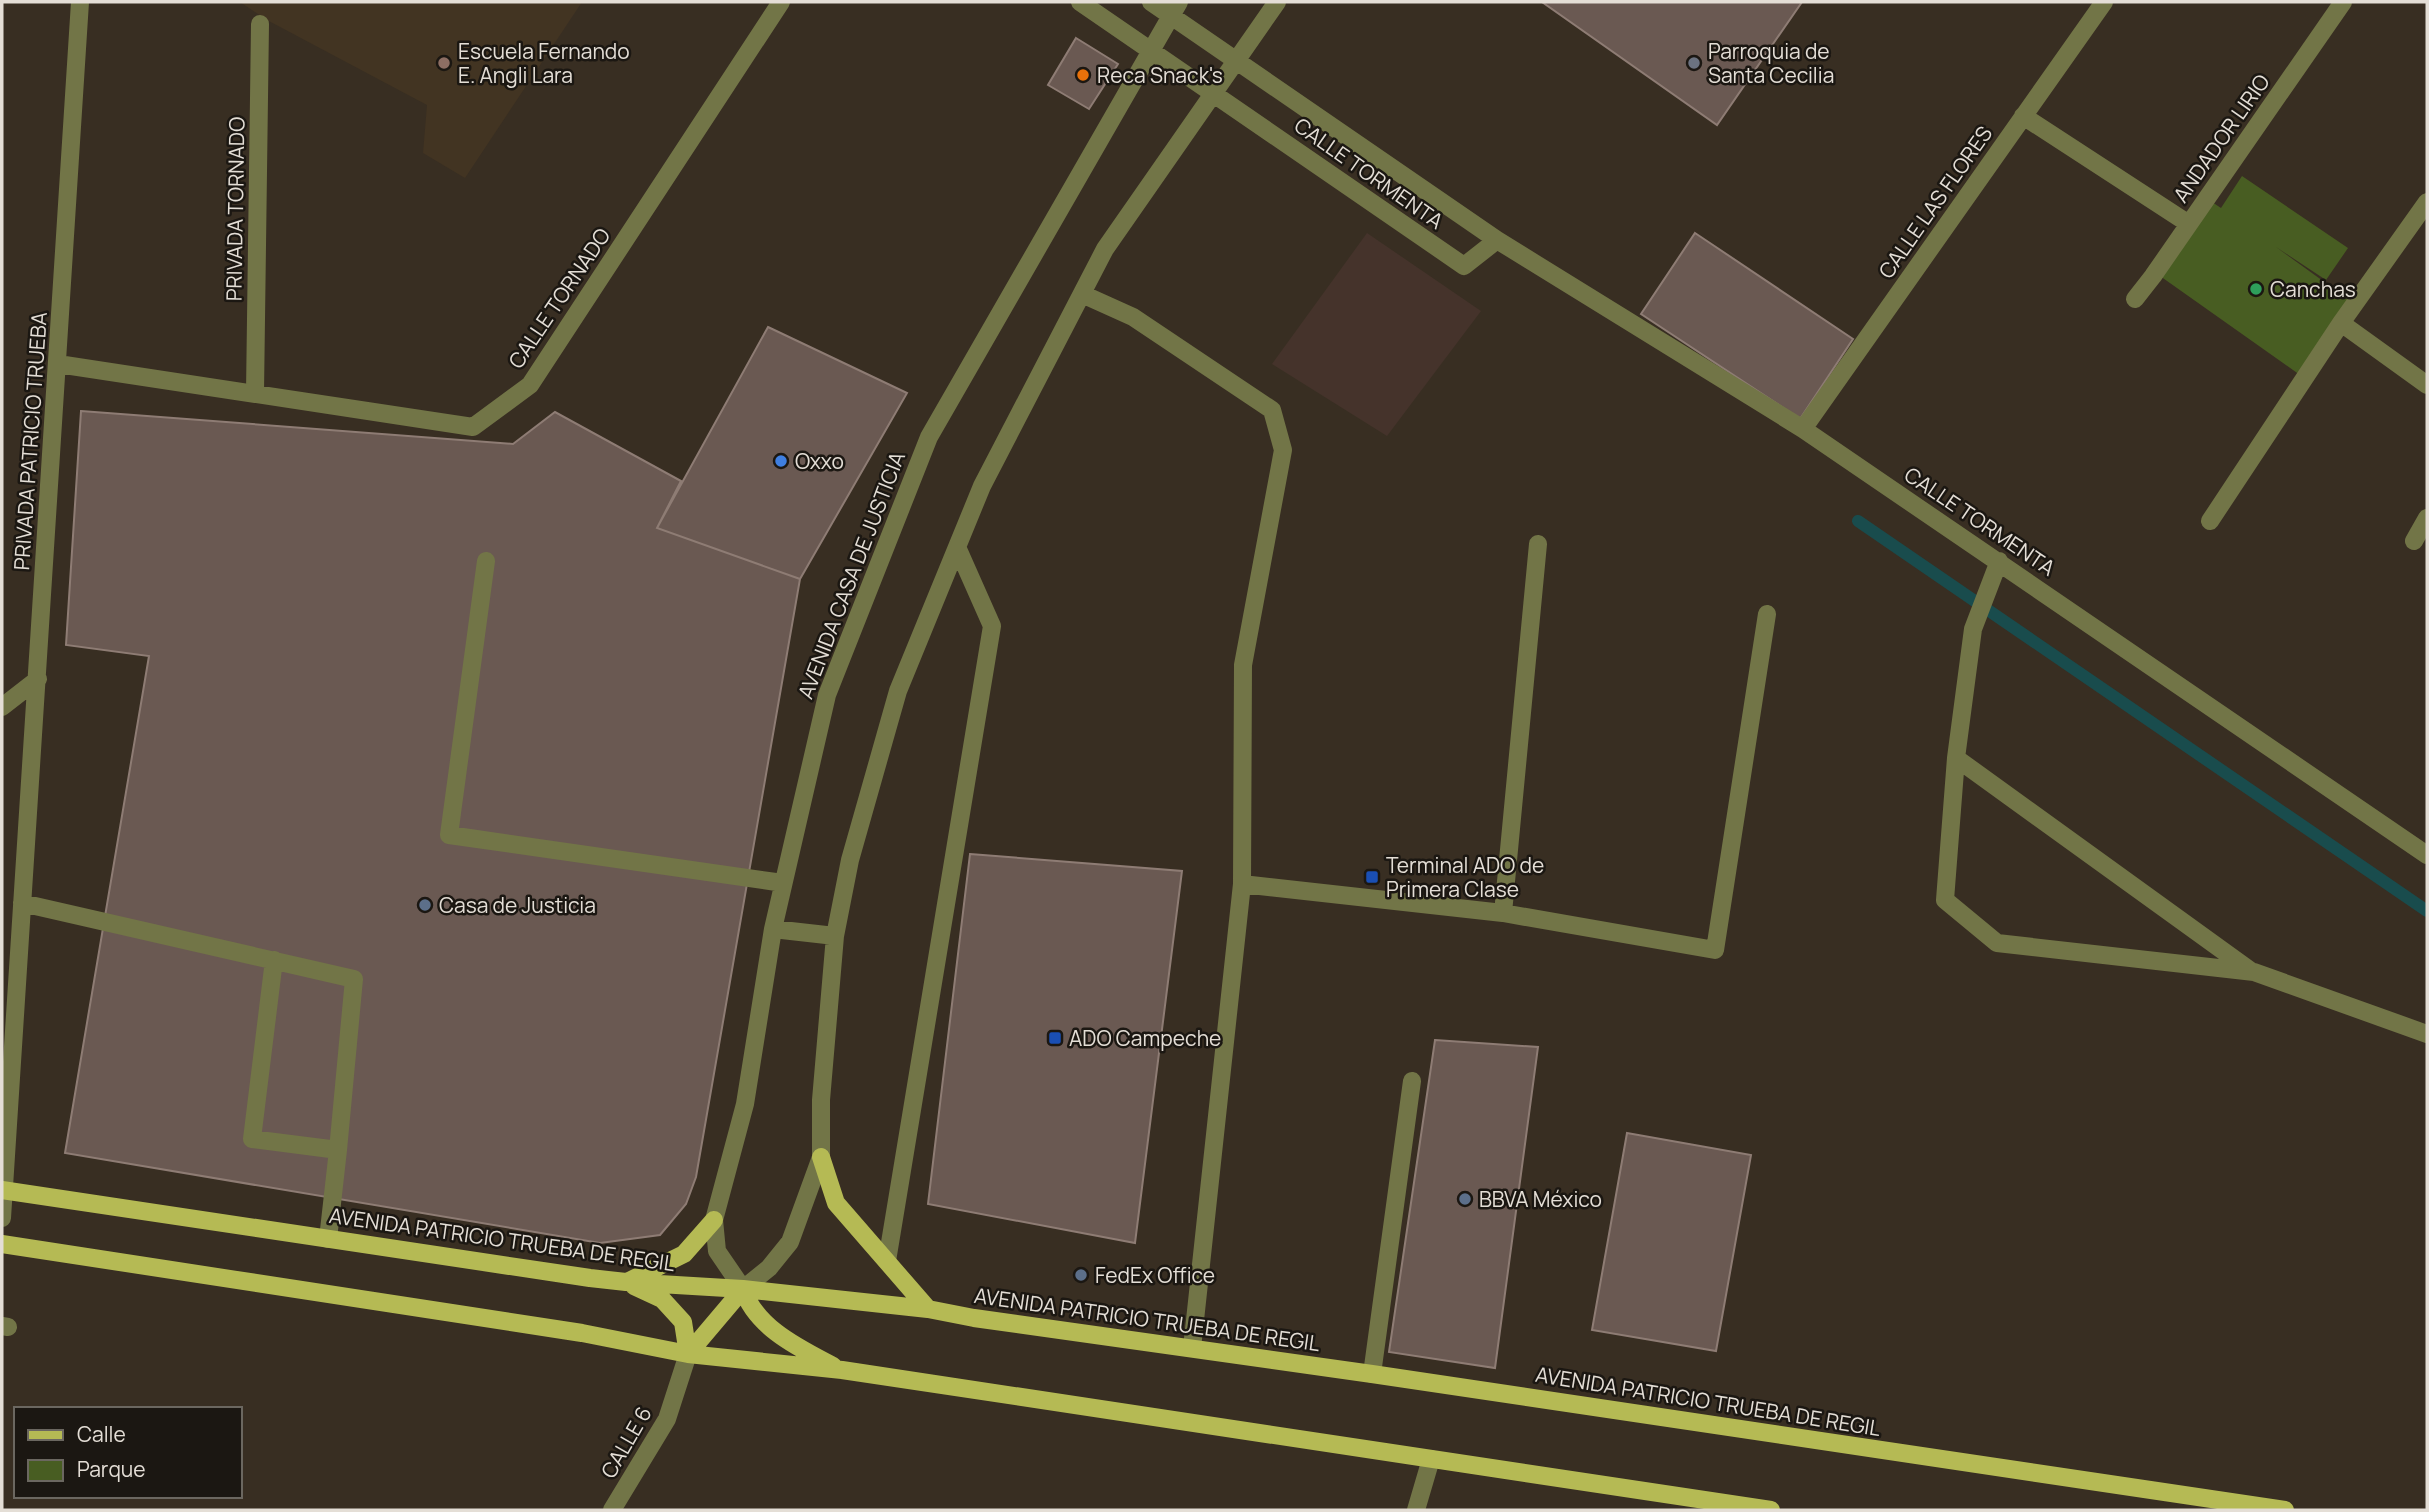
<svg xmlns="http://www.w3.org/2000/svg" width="2429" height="1512" font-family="Manrope,sans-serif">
<rect width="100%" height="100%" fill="#382e22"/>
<!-- commercial -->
<path fill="#45332b" d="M1367,233L1481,311L1387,436L1272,364Z"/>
<!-- built -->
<path fill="#423422" d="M240,2H582L465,178L423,153L427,105L267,20Z"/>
<!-- green -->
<path fill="#485d22" d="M2242,176L2348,248L2326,280L2276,247L2352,302L2300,375L2160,276L2212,202L2221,208Z"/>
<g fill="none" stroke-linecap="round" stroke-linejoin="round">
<!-- stream -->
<path stroke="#194c4d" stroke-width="12" d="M1858,521L2427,911"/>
</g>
<!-- building -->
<path fill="#6a5952" stroke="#8e7c74" stroke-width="2" d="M1542,2H1802L1717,125Z
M1076,38L1118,64L1089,109L1048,85Z
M1695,233L1853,339L1800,419L1641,314Z
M768,327L907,393L800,579L657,528Z
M81,411L513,444L555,412L681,481L657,528L800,579L696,1177L686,1204L660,1235L600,1243L65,1153L149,656L66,645Z
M970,854L1182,871L1135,1243L928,1204Z
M1435,1040L1538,1047L1495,1368L1389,1352Z
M1627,1133L1751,1155L1716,1351L1592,1330Z"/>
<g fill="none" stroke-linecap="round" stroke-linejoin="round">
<!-- minor -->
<path stroke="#727547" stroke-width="18" d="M1080,2L1464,266L1497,240
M1151,2L1497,240L1803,429L2427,855
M1179,2L929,437L827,695L773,929L745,1104L714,1220L717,1251L743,1289L769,1268L790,1242L821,1157V1100L835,936L850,860L898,691L982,486L1105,249L1277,2
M2023,116L2189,224
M1082,294L1133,317L1272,410L1283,450L1243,665L1242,884L1192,1348
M2135,299L2153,276L2343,2
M2341,323L2427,385
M58,364L473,427L530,385L781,2
M255,393L260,24
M1803,429L2104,2
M2210,521L2341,323L2427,202
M2414,541L2427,518
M486,561L449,835L783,883
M1999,561L1973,629L1956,758L1945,900L1997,943L2254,972L2427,1034
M2,707L38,679
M1956,758L2251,971
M1242,884L1503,913L1715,950L1767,614
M22,903L354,979L338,1150L252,1139L274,960
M1503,913L1538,544
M773,929L835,936
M2,1218L80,2
M328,1239L338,1150
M887,1261L992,626L957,547
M2,1326L8,1327
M1372,1374L1412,1081
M612,1510L667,1419L688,1354
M1416,1510L1431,1459"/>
<!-- major -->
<path stroke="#b5ba54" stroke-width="18" d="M821,1157L836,1203L928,1309
M2,1190L590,1278L626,1282L743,1289L928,1309L974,1318L1372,1374L2285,1510
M2,1244L582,1333L688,1354L842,1370L1771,1510
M629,1281L684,1254L714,1220
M634,1286L662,1299L683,1322L688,1354
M743,1289C756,1328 799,1348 833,1366
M688,1354L743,1289"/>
</g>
<!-- markers -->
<circle fill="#8d6e63" stroke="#1b1712" stroke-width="2.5" cx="444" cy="63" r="7"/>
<circle fill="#6b7280" stroke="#1b1712" stroke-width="2.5" cx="1694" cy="63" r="7"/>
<circle fill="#e8710a" stroke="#1b1712" stroke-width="2.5" cx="1083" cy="75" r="7"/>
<circle fill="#2e9e5b" stroke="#1b1712" stroke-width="2.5" cx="2256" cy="289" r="7"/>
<circle fill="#3f7fe0" stroke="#1b1712" stroke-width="2.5" cx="781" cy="461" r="7"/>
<g fill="#1a4fb4" stroke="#1b1712" stroke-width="2.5">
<rect x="1365" y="870" width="14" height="14" rx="3.5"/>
<rect x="1048" y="1031" width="14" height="14" rx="3.5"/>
</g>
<g fill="#5c6f8a" stroke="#1b1712" stroke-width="2.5">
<circle cx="425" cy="905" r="7"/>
<circle cx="1465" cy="1199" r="7"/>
<circle cx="1081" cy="1275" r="7"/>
</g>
<g text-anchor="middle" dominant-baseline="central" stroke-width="5" stroke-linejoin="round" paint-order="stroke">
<!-- poi labels -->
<g font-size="21" fill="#e4ded6" stroke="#1b1712" text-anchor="start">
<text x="458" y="51">Escuela Fernando<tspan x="458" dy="24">E. Angli Lara</tspan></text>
<text x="1708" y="51">Parroquia de<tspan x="1708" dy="24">Santa Cecilia</tspan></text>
<text x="1097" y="75">Reca Snack's</text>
<text x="2270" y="289">Canchas</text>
<text x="795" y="461">Oxxo</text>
<text x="1386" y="865">Terminal ADO de<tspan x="1386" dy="24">Primera Clase</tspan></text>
<text x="439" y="905">Casa de Justicia</text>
<text x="1069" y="1038">ADO Campeche</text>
<text x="1479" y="1199">BBVA México</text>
<text x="1095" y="1275">FedEx Office</text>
</g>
<!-- street labels -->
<g font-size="21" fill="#e4ded6" stroke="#1b1712">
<text transform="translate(2221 138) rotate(-55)">ANDADOR LIRIO</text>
<text transform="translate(1369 173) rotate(35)">CALLE TORMENTA</text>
<text transform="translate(1935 202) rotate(-55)">CALLE LAS FLORES</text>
<text transform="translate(235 209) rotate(-89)">PRIVADA TORNADO</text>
<text transform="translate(559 298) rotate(-56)">CALLE TORNADO</text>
<text transform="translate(30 441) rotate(-86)">PRIVADA PATRICIO TRUEBA</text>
<text transform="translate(1980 521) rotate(34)">CALLE TORMENTA</text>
<text transform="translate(851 575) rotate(-69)">AVENIDA CASA DE JUSTICIA</text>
<text transform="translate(502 1239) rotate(8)">AVENIDA PATRICIO TRUEBA DE REGIL</text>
<text transform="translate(1147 1319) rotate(8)">AVENIDA PATRICIO TRUEBA DE REGIL</text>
<text transform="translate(1708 1401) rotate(9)">AVENIDA PATRICIO TRUEBA DE REGIL</text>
<text transform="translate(626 1442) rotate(-60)">CALLE 6</text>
</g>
</g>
<!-- border -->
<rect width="2429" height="1512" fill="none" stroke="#e4ded6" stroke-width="7"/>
<!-- legend -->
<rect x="14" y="1407" width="228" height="91" fill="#1b1712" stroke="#6b6760" stroke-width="2"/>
<rect x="28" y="1430" width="35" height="10" fill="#b5ba54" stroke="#6b6760" stroke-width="2"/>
<text x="77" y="1442" font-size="21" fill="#e4ded6">Calle</text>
<rect x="28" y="1460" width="35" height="21" fill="#485d22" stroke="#6b6760" stroke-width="2"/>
<text x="77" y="1477" font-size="21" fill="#e4ded6">Parque</text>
</svg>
